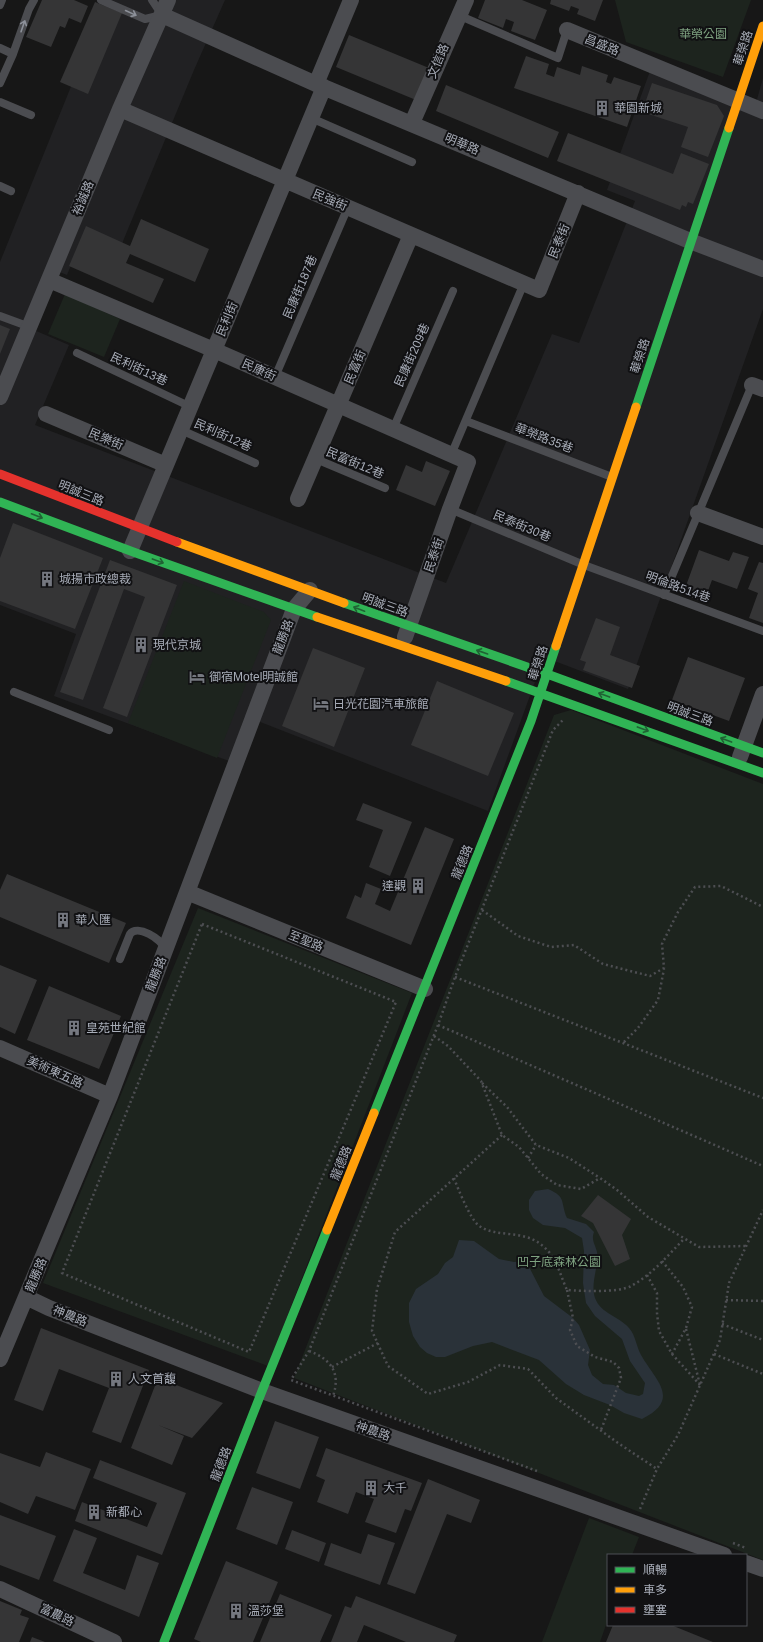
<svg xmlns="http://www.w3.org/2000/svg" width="763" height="1642" font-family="Arial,'Noto Sans TC',sans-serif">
<rect width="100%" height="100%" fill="#171717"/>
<!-- built -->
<path fill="#212123" d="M106,0H225L194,70L116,258L80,243L67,275L57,271L34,330L69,345L35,425L446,583L552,334L579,343L635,201L607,190L650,71L754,110L763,78V309L628,689L544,657L488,811L245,716L229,761L54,696L76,634L0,605V262Z"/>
<!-- green -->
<path fill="#1d241e" d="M615,0H751L723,77L626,42Z
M65,294L120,319L104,357L48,334Z
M184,581L264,612L271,620L217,758L128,723Z
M571,710L763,784V1560L294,1378L554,715Z
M198,908L412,993L268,1366L43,1283Z
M589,1518L639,1537L632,1555H608V1619L600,1642H542Z"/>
<!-- water -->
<path fill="#2a3239" d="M548,1189C567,1197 560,1202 567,1218L586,1224L594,1232C591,1240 595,1244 597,1252C599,1267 590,1283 595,1298C601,1314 619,1316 629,1328C636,1336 636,1346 641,1355C655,1380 682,1399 642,1419L624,1413L610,1405L584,1395L566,1384L539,1360L492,1342L473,1346L445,1357H436L427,1353L420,1347L413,1336L409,1322V1303L416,1289L438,1274L445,1263L453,1257L459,1240L474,1241L499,1259L514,1262L526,1261L544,1296L573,1318L579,1325L590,1350L588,1365L592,1375L603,1384L614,1385L626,1393L639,1396L643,1394L645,1383L630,1361L622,1339L595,1316L586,1303L583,1283L584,1251L582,1238L565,1228L543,1225L533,1218L529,1210V1200L535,1191Z"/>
<!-- building -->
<path fill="#353536" d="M42,0H74L88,6L81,23L69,18L65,28L60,26L51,47L26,37Z
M485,0H522L547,10L535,40L511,31L514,22L506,19L503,28L478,18Z
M551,0H603L595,21L577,14L579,9L571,6L569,11L550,4Z
M95,2L122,13L88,94L60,82Z
M349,35L429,68L416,100L336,67Z
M526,56L549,64L546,74L554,77L557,67L580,75L582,66L608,75L606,82L611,84L614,77L641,86L627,127L514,88Z
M652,83L717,105L724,116L708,157L681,147L688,127L642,112Z
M446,85L559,132L548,158L436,111Z
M568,133L673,174L681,153L709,164L693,204L688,202L686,207L682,205L680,210L557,161Z
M141,219L209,249L195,282L130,254L126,263L164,279L153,303L69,266L86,226L130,246Z
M0,325L10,329L0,354Z
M426,461L450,471L435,506L396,490L406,465L422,472Z
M13,523L103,558L75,629L0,601V558Z
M699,550L729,561L733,552L749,557L737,589L712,580L704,602L683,594Z
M110,560L177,585L127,717L103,708L145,597L124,589L83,700L60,692Z
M759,562L763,563V623L749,618L758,593L748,589Z
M596,618L620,627L610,655L640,666L632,688L583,670L586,662L580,660Z
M313,648L365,668L334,747L282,726Z
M688,657L745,678L729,721L672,700Z
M437,681L514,713L488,776L411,745Z
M363,803L412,822L390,876L369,867L383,830L356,820Z
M425,827L454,839L411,945L346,918L355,895L361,898L366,883L381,889L375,904L390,911Z
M7,874L126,923L109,963L0,917V890Z
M0,965L37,980L15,1034L0,1027Z
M49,986L121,1016L99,1069L27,1040Z
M598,1195L631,1219L622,1235L630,1259L615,1266L593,1223L581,1216Z
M41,1328L149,1370L121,1443L92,1432L109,1388L59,1369L43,1411L14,1400Z
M158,1378L223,1403L192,1438L158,1425L184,1436L172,1465L131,1448Z
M275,1421L319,1437L300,1489L256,1473Z
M326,1448L422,1483L411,1511L405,1509L396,1533L365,1522L374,1499L356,1492L348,1514L317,1502L325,1480L316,1476Z
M46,1452L91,1469L75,1510L36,1496L28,1514L0,1502V1453L40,1467Z
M100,1460L186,1493L162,1555L75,1521L82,1502L147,1527L157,1503L93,1478Z
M428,1479L480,1500L471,1523L447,1514L415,1594L387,1584Z
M252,1487L293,1502L277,1545L236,1529Z
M0,1515L56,1536L39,1580L0,1565Z
M74,1529L97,1538L83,1573L125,1590L137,1555L159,1563L139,1617L53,1581Z
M292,1530L326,1543L319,1562L285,1549Z
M368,1534L395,1543L380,1585L324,1565L331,1543L361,1554Z
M226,1561L278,1582L253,1642H201L194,1639Z
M280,1594L332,1615L320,1642H260Z
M356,1596L457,1635L454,1642H406L364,1625L357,1642H331L345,1606L351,1608Z
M0,1601L22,1610L20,1615L29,1618L19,1642H0Z
M613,1625H671L713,1642H606Z
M32,1637L45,1642H30Z"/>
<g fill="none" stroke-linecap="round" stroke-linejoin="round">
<!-- path -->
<path stroke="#4d4e52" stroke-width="2.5" stroke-dasharray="2 3" stroke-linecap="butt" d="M482,910L518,936L551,947L574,945L603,964L650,976L664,968L662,944L678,912L695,887L721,886L763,907
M202,924L396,1002L249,1352L62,1273Z
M455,977L763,1098
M438,1025L763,1166
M434,1036L448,1046L481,1081L502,1135L519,1147L541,1174L557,1185L581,1189L600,1178L617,1190L648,1217L699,1247L746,1246
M624,1042L638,1028L658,1000L664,969
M482,1083L507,1107L536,1145L569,1158L600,1178
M502,1135L395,1232L377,1289L372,1331L388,1366L428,1394L468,1382L500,1365L528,1369L556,1398L618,1443L657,1469
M528,1158L536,1145
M454,1178C458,1189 470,1218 478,1225C496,1239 524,1228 544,1247C557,1258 560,1275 567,1290C582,1291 618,1293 631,1286C652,1275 668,1255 684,1239
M662,1261L683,1287L692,1307L686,1328L672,1354
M647,1275L657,1293V1313L659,1331L672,1354L700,1385
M567,1290L573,1318L570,1330L577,1346L595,1357L613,1362L619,1368L621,1378L601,1430
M726,1300L763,1301
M722,1324L763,1340
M686,1329L700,1385
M309,1351C331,1359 341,1373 333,1396
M714,1354L763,1374
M332,1367L378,1343
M537,1471L291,1380L309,1351L438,1025L455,977L553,730L564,719
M640,1509L657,1469L678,1435L720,1340L729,1283L763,1210
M733,1543L746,1548"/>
<!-- lane -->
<path stroke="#4b4c50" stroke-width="8" d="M101,0L145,19L162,15L152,0
M0,5L2,0
M458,15L558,58L567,30
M0,48L13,54
M0,83L13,54L29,9L34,0
M0,102L31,115
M311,118L412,162
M0,186L11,191
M0,316L30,327
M77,353L191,407
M275,377L348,207
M466,421L612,477
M393,429L453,291
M181,430L255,463
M451,455L524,283
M316,459L385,488
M450,509L584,565L763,631
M664,595L752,385
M14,692L109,730
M120,959L130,934C137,924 162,939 165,949"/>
<!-- street -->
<path stroke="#4b4c50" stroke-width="16" d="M162,15L316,84L690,241L763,269
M567,30L763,111
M316,84L351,0
M120,109L539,290L578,193
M412,123L466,0
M49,280L214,350L468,462L450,509L405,637
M752,385L763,389
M0,397L120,109L168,0
M46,414L166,465
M298,499L411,235
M698,513L763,537
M130,551L324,87
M740,757L763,694
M187,892L425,989
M0,1048L110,1096
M26,1297L49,1308L262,1391L724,1555
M0,1359L110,1096L294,609L310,590
M746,1563L763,1569
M0,1589L114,1642"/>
<!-- fast -->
<path stroke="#30b455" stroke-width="9" d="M636,407L729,128
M0,502L136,553L317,617
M344,603L547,674L763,753
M506,681L763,773
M374,1113L531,721L556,646
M164,1642L262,1391L327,1230"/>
<!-- slow -->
<path stroke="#ff9f0a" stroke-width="9" d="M729,128L763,26
M177,542L344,603
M317,617L506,681
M556,646L636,407
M327,1230L374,1113"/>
<!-- jam -->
<path stroke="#e5322d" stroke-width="9" d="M0,474L177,542"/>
</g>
<!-- one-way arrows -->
<defs><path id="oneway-shaft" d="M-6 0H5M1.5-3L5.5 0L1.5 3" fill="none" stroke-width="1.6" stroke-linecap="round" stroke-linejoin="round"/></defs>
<g stroke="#8c9099">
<use href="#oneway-shaft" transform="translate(131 13) rotate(25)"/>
<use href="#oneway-shaft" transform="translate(23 26) rotate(-71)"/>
</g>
<g stroke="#206234">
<use href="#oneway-shaft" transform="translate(37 516) rotate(21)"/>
<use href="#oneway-shaft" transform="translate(158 561) rotate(20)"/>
<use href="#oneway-shaft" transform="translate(359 609) rotate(-159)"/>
<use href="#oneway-shaft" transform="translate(482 652) rotate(-161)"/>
<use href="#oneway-shaft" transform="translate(604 695) rotate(-160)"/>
<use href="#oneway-shaft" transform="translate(643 729) rotate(20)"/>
<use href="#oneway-shaft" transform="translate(726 740) rotate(-160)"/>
</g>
<!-- icons -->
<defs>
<symbol id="building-bare" viewBox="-9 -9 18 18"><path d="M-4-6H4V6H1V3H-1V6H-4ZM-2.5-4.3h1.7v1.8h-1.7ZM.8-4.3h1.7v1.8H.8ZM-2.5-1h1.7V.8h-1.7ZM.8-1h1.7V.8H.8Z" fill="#757880" stroke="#111113" stroke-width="2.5" paint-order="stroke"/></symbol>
<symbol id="hotel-bare" viewBox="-9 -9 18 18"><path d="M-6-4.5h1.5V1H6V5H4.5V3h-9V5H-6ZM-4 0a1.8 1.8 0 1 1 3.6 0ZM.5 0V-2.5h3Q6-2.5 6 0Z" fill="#757880" stroke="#111113" stroke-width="2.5" paint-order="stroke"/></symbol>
</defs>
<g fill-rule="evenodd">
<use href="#building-bare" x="591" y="97" width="22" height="22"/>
<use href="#building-bare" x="36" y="568" width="22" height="22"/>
<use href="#building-bare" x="130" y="634" width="22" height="22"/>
<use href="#hotel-bare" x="186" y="666" width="22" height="22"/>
<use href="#hotel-bare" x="310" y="693" width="22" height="22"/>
<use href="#building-bare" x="407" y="875" width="22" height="22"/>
<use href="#building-bare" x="52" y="909" width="22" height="22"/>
<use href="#building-bare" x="63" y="1017" width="22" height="22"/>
<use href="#building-bare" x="105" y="1368" width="22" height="22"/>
<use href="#building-bare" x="360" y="1477" width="22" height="22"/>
<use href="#building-bare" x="83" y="1501" width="22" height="22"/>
<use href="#building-bare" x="225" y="1600" width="22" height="22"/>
</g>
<g text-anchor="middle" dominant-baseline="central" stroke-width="4" stroke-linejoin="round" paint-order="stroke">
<!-- park labels -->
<g font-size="12" fill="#7fa381" stroke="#111113">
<text x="703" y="34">華榮公園</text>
<text x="559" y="1262">凹子底森林公園</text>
</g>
<!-- street labels -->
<g font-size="12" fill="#a8adb8" stroke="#111113">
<text transform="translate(602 45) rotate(22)">昌盛路</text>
<text transform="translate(743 48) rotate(-72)">華榮路</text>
<text transform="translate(438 61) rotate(-67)">文信路</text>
<text transform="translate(462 144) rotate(23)">明華路</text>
<text transform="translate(83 198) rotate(-67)">裕誠路</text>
<text transform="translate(330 200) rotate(23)">民強街</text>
<text transform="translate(559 241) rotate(-68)">民泰街</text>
<text transform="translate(300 287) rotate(-67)">民康街187巷</text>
<text transform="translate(227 319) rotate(-67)">民利街</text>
<text transform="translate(412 355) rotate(-66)">民康街209巷</text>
<text transform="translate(640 356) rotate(-72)">華榮路</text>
<text transform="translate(355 367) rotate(-67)">民富街</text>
<text transform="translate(139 369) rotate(25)">民利街13巷</text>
<text transform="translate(259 370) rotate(24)">民康街</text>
<text transform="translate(223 435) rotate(24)">民利街12巷</text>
<text transform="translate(544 438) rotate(21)">華榮路35巷</text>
<text transform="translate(106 439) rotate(23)">民樂街</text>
<text transform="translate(355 463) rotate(23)">民富街12巷</text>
<text transform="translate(81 493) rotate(22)">明誠三路</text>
<text transform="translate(522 526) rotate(23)">民泰街30巷</text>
<text transform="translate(434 555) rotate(-71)">民泰街</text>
<text transform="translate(678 587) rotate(20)">明倫路514巷</text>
<text transform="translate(385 605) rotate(20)">明誠三路</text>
<text transform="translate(283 637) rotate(-69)">龍勝路</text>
<text transform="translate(538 663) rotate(-72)">華榮路</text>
<text transform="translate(690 714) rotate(20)">明誠三路</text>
<text transform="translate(462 862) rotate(-68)">龍德路</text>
<text transform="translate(306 941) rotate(22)">至聖路</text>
<text transform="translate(156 974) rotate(-69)">龍勝路</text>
<text transform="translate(55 1072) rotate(24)">美術東五路</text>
<text transform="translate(341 1163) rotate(-68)">龍德路</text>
<text transform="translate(36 1275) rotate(-67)">龍勝路</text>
<text transform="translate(70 1316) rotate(22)">神農路</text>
<text transform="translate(373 1431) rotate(19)">神農路</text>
<text transform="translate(221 1464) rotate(-69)">龍德路</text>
<text transform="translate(57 1615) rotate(25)">富農路</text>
</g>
<!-- poi labels -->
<g font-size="12" fill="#a8adb8" stroke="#111113" text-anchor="start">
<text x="614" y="108">華園新城</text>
<text x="59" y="579">城揚市政總裁</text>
<text x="153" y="645">現代京城</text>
<text x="209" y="677">御宿Motel明誠館</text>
<text x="333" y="704">日光花園汽車旅館</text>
<text x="406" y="886" text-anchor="end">達觀</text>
<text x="75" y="920">華人匯</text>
<text x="86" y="1028">皇苑世紀館</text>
<text x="128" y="1379">人文首馥</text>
<text x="383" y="1488">大千</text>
<text x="106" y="1512">新都心</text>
<text x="248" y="1611">溫莎堡</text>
</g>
</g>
<!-- legend -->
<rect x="607" y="1554" width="140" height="72" fill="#111113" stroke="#4d4f55"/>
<rect x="615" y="1567" width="20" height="6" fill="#30b455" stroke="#4d4f55"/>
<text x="643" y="1574" font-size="12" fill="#a8adb8">順暢</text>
<rect x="615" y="1587" width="20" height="6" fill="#ff9f0a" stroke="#4d4f55"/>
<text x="643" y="1594" font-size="12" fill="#a8adb8">車多</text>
<rect x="615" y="1607" width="20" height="6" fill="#e5322d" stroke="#4d4f55"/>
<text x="643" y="1614" font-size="12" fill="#a8adb8">壅塞</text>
</svg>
